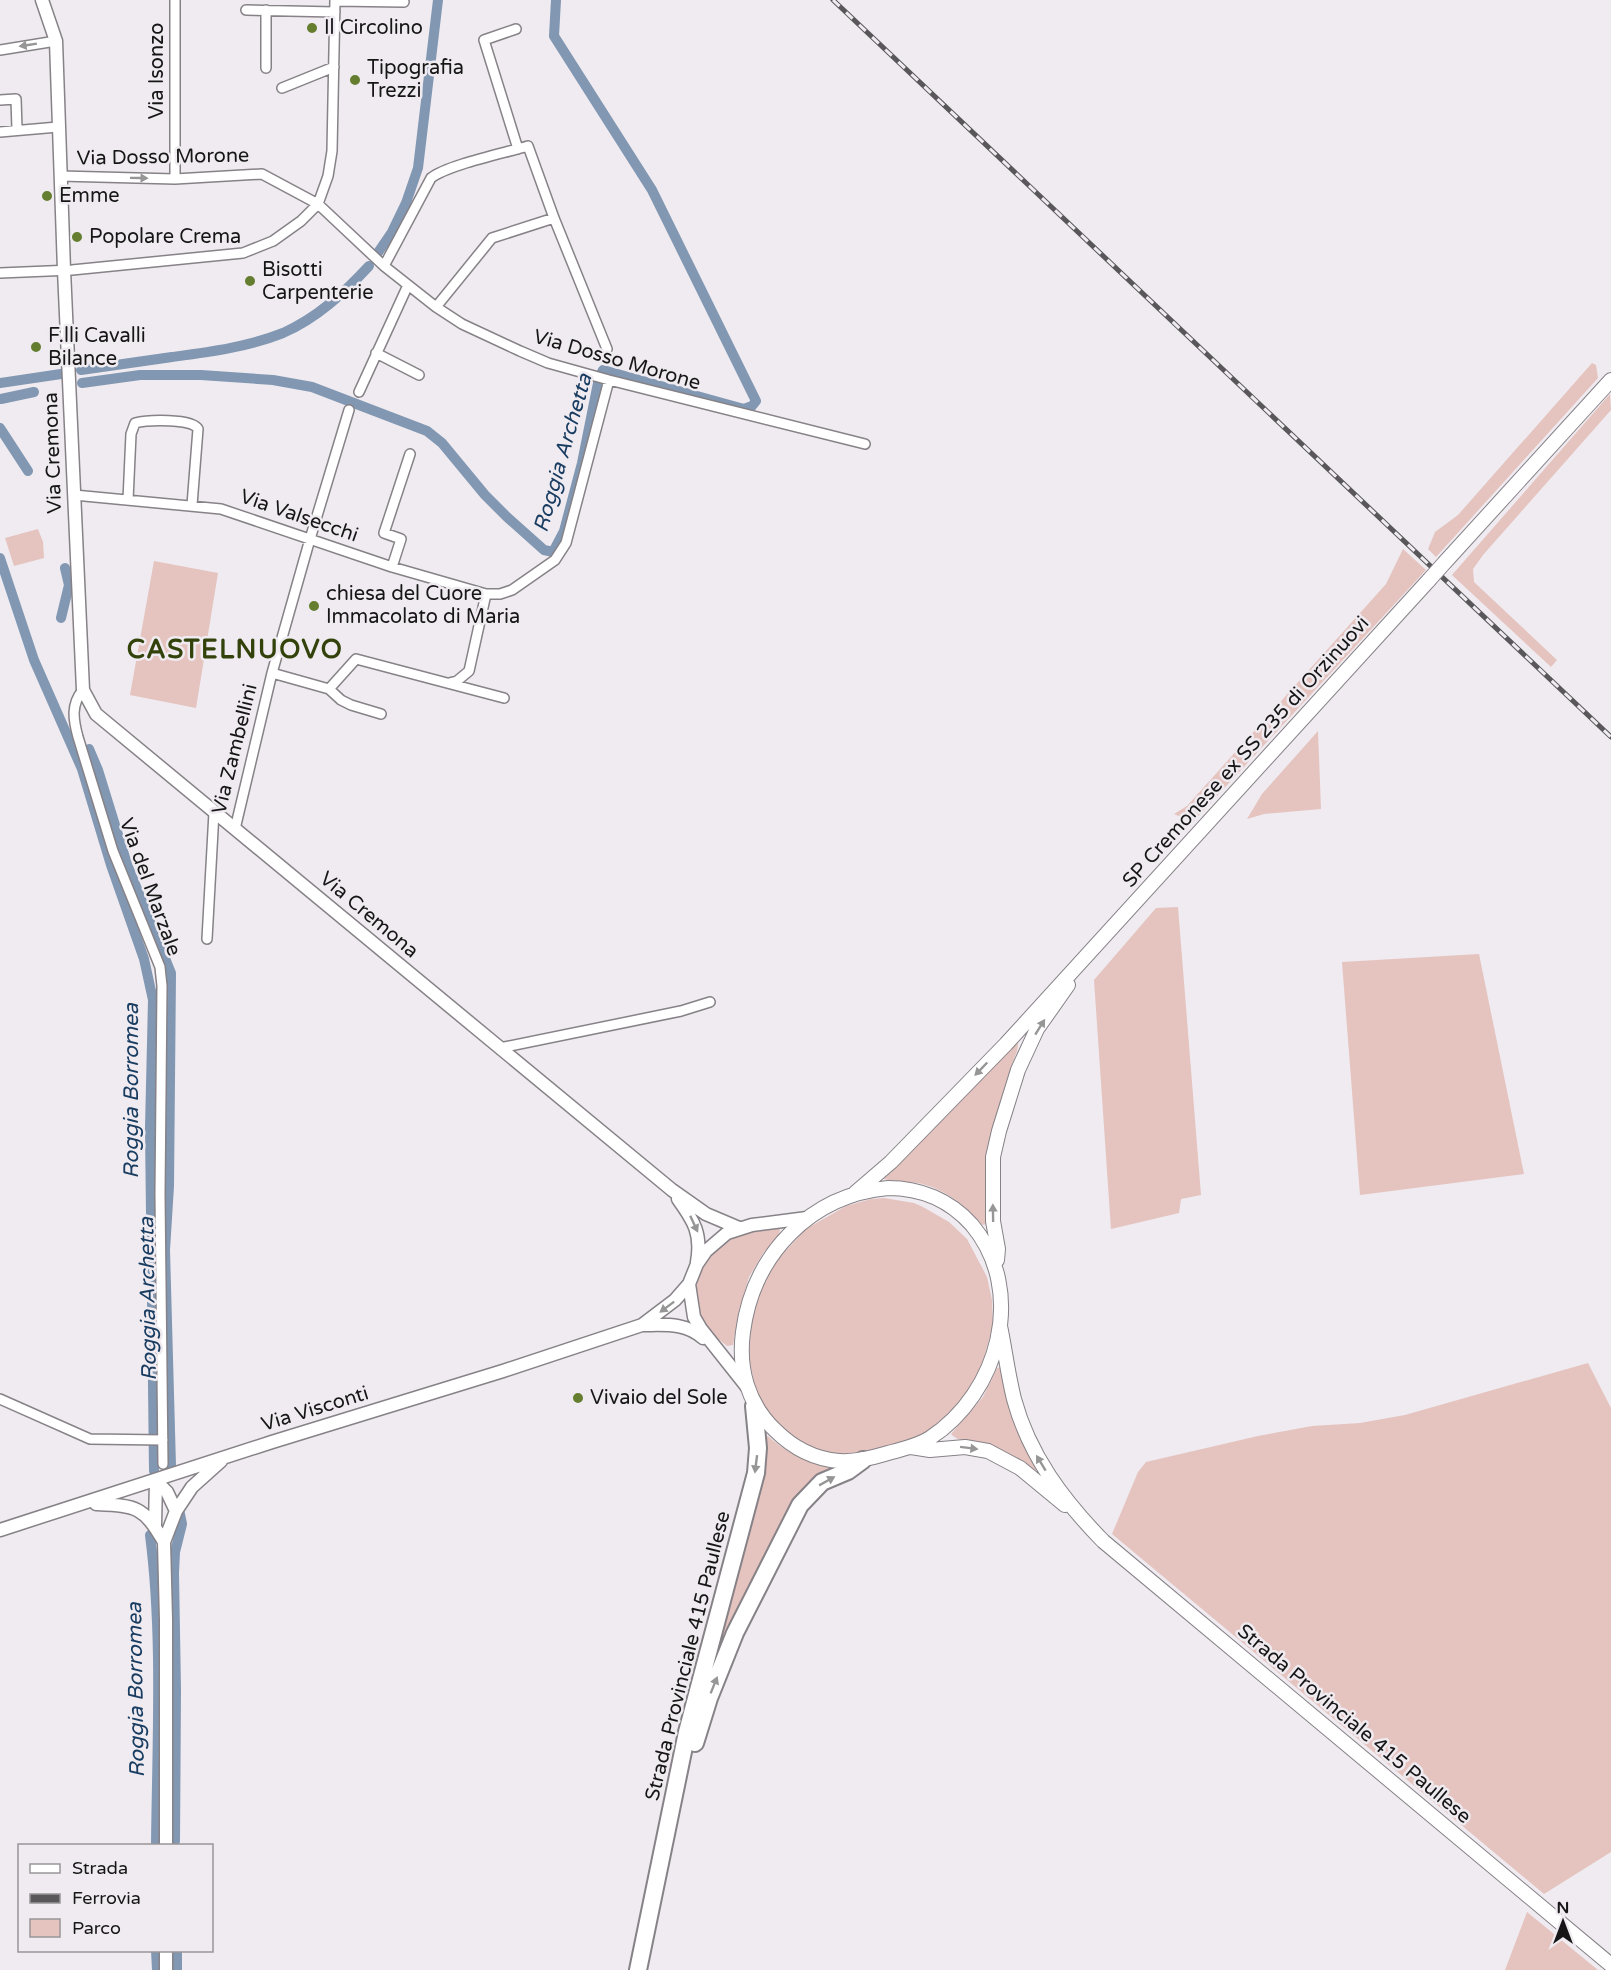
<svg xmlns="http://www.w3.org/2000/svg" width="1611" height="1970" font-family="'Varela Round',sans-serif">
<rect width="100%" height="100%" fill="#efebf0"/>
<!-- green -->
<path fill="#e5c3bf" d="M1592,363L1596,365L1598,378L1436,557L1428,549L1435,532L1458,515Z
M1610,394L1611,410L1483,555L1473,569L1474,582L1557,660L1551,667L1452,575Z
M38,529L43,542L44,558L14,566L5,538Z
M1403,549L1426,570L1193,822L1174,814L1187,806L1386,584Z
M154,561L218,573L196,708L130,695Z
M1318,731L1321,809L1264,814L1247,819L1262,794Z
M1178,907L1201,1195L1181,1199L1179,1213L1111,1229L1094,980L1156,908Z
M1479,954L1524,1174L1360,1195L1342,962Z
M1016,1041L1018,1044L1017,1051C995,1110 984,1161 988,1224L982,1225C966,1205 943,1188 918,1183C907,1181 895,1182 884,1179L883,1177Z
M884,1198L914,1203L923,1207L949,1222L967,1239L987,1277L992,1300L993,1325L981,1369L971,1391L957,1406L912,1445L890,1452L837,1457L797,1443L759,1404L747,1350L753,1311L760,1285L778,1259L806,1229L846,1206L871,1199Z
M767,1228H780L779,1236L764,1252L749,1277L739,1310L733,1345L727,1346C720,1340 709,1333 703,1325C681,1292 707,1247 740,1234C748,1231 758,1230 767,1228Z
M1588,1363L1611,1408V1852L1544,1894L1112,1534L1138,1472L1146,1462L1258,1436L1312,1426L1360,1423L1405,1415Z
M1001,1367C1009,1401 1016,1437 1037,1467L1035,1471C1017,1460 1003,1447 981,1442C970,1440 959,1443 951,1434L983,1397L997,1368Z
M768,1436C791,1457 806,1459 833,1469C816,1478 804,1486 793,1502L730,1625L717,1655L714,1656L765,1437Z
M1527,1912L1598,1970H1505Z"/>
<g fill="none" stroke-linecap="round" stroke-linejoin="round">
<!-- canal -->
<path stroke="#8197b2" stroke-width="10" d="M377,254L392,232L406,203L418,168L438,0
M81,370C111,366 142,361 172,357C209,352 248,347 283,333C317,318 344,293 369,266
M0,383L61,374
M82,383L140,375H201L273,380L312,387L427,431L442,443L485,495L507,517L544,550L553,552L564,531L582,463L599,378L603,370L744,409L752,406L756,401L652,190L554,36L556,0
M1,399L34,392
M0,428L28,471
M0,558L34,660L82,769L111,865L144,959L153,1000L150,1128L154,1471
M61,618L69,585L65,568
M89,749L98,770L127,864L171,973L169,1186L165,1250L171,1466
M150,1535C163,1637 157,1742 156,1846
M172,1846L175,1841L176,1690L174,1573L175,1552L182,1524L180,1514
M156,1950L157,1970
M177,1950V1970"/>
<defs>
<path id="street" d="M175,0V179
M335,1L404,2
M246,10L335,12
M516,29L484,40L518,149
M0,50L56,41
M266,68V10
M282,88L334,67
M0,100L16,99L17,129
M0,132L58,127
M60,176L175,179L262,174L318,204L384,266L436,307L462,324L520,351L548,363L609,380L865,444
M384,266L431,178C447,165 505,153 528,146L554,218L607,349
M0,273L72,270L243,253L273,241L301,221L318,204L328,176L332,151L335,0
M436,307L492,238L554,218
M376,353L419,375
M359,392L408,285
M74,495L221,509L392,567L486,594H500L512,590L555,560L566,543L609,380
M128,500L131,434L135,423C147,420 192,418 198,429L192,505
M392,567L401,539L384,533L410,454
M272,673L329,689L341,700L351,705L381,714
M449,683L457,681L469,671L486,594
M329,689L356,659L504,698
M83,690C71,704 73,719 78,737L113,851L160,967L162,986L160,1194L163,1464
M235,829L272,673L310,539L349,410
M207,939L214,812
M500,1048L681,1011L710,1002
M0,1399L90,1439L163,1440"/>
<path id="secondary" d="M42,0L56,41L64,270L83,690L96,714L672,1190L706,1214L739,1228
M678,1199C694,1221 702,1234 697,1262
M689,1284L694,1317L701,1329L747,1387
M642,1325C664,1325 685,1322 703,1338
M156,1481L167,1492L176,1511
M96,1504C137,1506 143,1506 164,1542
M155,1525L156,1481
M0,1530L272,1442L503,1371L642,1325L675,1300L689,1284L697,1264L706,1251L727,1233L752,1225L807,1218
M166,1846V1620L164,1542L176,1511L192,1487L221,1461
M166,1970V1950"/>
<path id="primary" d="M1446,561L1611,380
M888,1188C920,1188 950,1200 972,1225C1027,1291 999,1393 930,1438C918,1446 902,1449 888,1453C871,1458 856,1462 839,1461C814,1459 792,1447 775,1430C748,1404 738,1369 743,1332C753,1255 810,1195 888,1188Z
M855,1193L891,1162L1006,1044L1429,580
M997,1260L998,1249L993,1221V1157L999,1131L1018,1070L1037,1029L1068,985
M1000,1326C1005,1350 1008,1375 1014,1399C1029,1455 1063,1500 1103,1541L1611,1965
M911,1447L930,1450L965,1447L988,1451L1020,1468L1065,1505"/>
<path id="highway" d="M695,1743L709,1698L735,1633L800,1505L822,1482L848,1471L863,1460
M638,1970L687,1732L756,1473L758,1448L754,1406"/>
</defs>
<!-- street casing -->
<use href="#street" stroke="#868287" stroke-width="12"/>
<!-- secondary casing -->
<use href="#secondary" stroke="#868287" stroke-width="15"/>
<!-- primary casing -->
<use href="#primary" stroke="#868287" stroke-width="16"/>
<!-- highway casing -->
<use href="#highway" stroke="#868287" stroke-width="20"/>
<!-- street -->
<use href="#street" stroke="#fff" stroke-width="9"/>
<!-- secondary -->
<use href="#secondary" stroke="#fff" stroke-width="12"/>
<!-- primary -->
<use href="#primary" stroke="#fff" stroke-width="14"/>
<!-- highway -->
<use href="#highway" stroke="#fff" stroke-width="16"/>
<defs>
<path id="rail" d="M833,0L1611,737"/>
</defs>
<!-- rail casing -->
<use href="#rail" stroke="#59575a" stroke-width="5"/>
<!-- rail -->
<use href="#rail" stroke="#efebf0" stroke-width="3" stroke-dasharray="9" stroke-linecap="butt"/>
<defs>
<path id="primary-bridge" d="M1429,580L1446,561"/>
</defs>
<!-- primary-bridge casing -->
<use href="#primary-bridge" stroke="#868287" stroke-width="16" stroke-linecap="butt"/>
<!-- primary-bridge -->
<use href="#primary-bridge" stroke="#fff" stroke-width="14"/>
</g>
<!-- one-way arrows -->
<defs><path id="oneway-solid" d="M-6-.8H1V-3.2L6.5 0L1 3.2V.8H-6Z" transform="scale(1.5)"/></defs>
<g fill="#979697">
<use href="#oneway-solid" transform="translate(28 45) rotate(171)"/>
<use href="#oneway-solid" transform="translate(139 178) rotate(1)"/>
<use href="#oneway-solid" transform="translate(1040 1027) rotate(-58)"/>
<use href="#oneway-solid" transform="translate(981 1069) rotate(134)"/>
<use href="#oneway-solid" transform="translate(993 1213) rotate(-91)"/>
<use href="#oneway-solid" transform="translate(694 1224) rotate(65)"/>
<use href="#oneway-solid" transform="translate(667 1307) rotate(143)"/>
<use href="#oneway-solid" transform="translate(969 1448) rotate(7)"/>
<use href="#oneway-solid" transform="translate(1041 1463) rotate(-121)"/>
<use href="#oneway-solid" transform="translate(756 1464) rotate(97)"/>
<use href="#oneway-solid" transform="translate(827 1481) rotate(-29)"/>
<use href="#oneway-solid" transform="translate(714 1685) rotate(-68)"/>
</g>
<!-- markers -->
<g fill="#647d2f" stroke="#efebf0" stroke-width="2">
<circle cx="312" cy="28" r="6"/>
<circle cx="355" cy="80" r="6"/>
<circle cx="47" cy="196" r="6"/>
<circle cx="77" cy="237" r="6"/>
<circle cx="250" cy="281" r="6"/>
<circle cx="36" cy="347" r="6"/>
<circle cx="314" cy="606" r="6"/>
<circle cx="578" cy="1398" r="6"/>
</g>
<g text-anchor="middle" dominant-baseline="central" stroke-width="5" stroke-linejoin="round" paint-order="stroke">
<!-- poi labels -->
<g font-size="20" fill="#171617" stroke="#efebf0" text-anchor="start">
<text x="324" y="28">Il Circolino</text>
<text x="367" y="68">Tipografia<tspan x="367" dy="23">Trezzi</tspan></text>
<text x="59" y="196">Emme</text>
<text x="89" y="237">Popolare Crema</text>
<text x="262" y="270">Bisotti<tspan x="262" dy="23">Carpenterie</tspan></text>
<text x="48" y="336">F.lli Cavalli<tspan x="48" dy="23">Bilance</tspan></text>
<text x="326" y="594">chiesa del Cuore<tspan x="326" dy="23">Immacolato di Maria</tspan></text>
<text x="590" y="1398">Vivaio del Sole</text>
</g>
<!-- street labels -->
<g font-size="20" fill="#171617" stroke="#efebf0">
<text transform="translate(157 71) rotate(-90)">Via Isonzo</text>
<text transform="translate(163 157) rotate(-1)">Via Dosso Morone</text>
<text transform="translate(617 360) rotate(16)">Via Dosso Morone</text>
<text transform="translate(53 453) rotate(-92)">Via Cremona</text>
<text transform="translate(299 516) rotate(19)">Via Valsecchi</text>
<text transform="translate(235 749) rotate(-76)">Via Zambellini</text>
<text transform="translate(1246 752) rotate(-48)">SP Cremonese ex SS 235 di Orzinuovi</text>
<text transform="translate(150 887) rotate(70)">Via del Marzale</text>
<text transform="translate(369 915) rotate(40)">Via Cremona</text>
<text transform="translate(315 1409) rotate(-17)">Via Visconti</text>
<text transform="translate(688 1656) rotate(-76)">Strada Provinciale 415 Paullese</text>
<text transform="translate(1354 1724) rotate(40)">Strada Provinciale 415 Paullese</text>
</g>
<!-- water labels -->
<g font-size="21" font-style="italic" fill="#193c61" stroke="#efebf0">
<text transform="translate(563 453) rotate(-74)">Roggia Archetta</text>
<text transform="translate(131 1091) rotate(-90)">Roggia Borromea</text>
<text transform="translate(148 1299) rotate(-91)">Roggia Archetta</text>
<text transform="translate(136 1690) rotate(-91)">Roggia Borromea</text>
</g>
<!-- district labels -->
<g font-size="26" font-weight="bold" letter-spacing="1.5" fill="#32420a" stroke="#efebf0">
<text x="235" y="649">CASTELNUOVO</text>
</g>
</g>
<!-- legend -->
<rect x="18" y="1844" width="195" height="108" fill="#efebf0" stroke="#999699" stroke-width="1.5"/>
<rect x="30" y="1864" width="30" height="9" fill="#ffffff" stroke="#999699" stroke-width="1.5"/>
<text x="72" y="1874" font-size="18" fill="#171617">Strada</text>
<rect x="30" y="1894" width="30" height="9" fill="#59575a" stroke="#999699" stroke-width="1.5"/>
<text x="72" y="1904" font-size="18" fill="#171617">Ferrovia</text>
<rect x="30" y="1919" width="30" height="18" fill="#e5c3bf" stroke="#999699" stroke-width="1.5"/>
<text x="72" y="1934" font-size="18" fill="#171617">Parco</text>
<!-- north arrow -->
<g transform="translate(1563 1922)" stroke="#efebf0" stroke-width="4.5" paint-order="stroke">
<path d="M0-4.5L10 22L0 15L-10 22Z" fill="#171617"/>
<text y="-9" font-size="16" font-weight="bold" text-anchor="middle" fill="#171617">N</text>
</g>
</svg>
